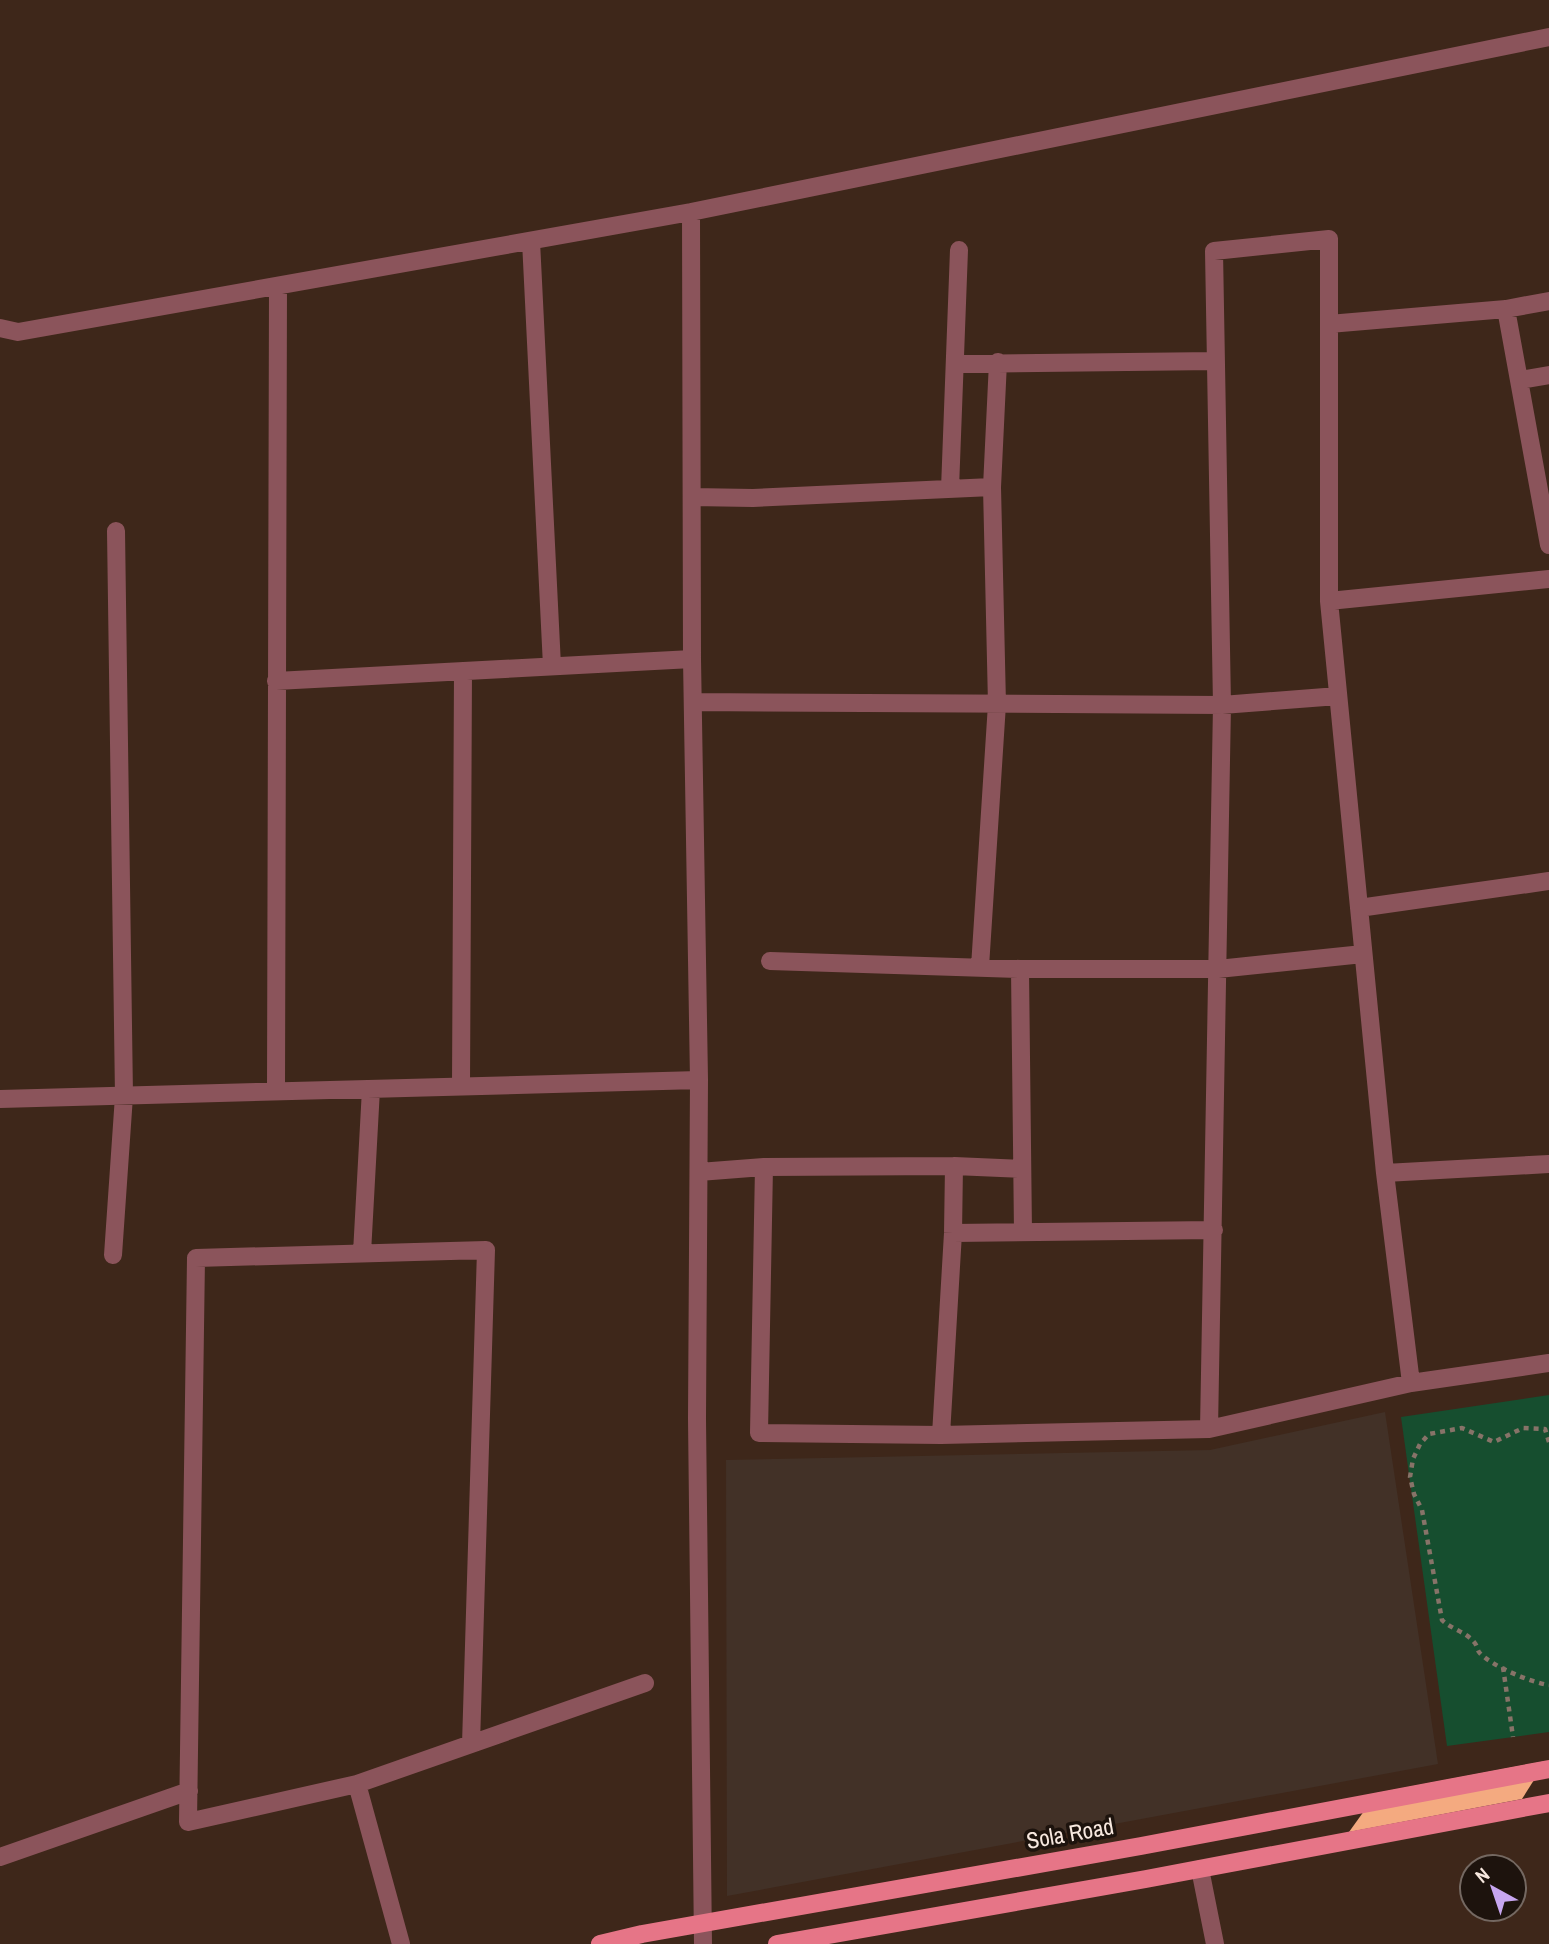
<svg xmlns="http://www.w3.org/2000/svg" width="1549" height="1944" font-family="'Archivo Narrow',sans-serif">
<rect width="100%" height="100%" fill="#3e271a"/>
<!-- industrial -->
<path fill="#423127" d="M1385,1412L1438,1764L727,1896L726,1460L1210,1450Z"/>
<!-- green -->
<path fill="#164e2f" d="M1549,1395V1732L1447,1746L1401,1417Z"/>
<!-- building -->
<path fill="#f4aa80" d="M1546,1761L1522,1799L1349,1832L1377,1793Z"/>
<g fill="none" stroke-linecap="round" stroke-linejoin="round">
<!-- path -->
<path stroke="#877368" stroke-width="4.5" stroke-dasharray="5 5" stroke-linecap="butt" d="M1549,1442L1545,1429L1523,1428L1494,1442L1462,1428L1429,1434L1420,1444L1413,1459L1410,1477L1414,1494L1422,1510L1442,1620C1451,1629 1466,1632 1474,1642C1477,1645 1477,1649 1479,1652C1489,1665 1532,1683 1549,1685
M1503,1667L1513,1737"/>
<!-- minor -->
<path stroke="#8b545b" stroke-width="18" d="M691,212L692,659L699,1080L697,1419L703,1944
M1329,239V601L1385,1173L1411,1383L1209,1429L1222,705L1214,251Z
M531,241L552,666
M1506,309L1549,545
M1329,324L1506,309L1549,301
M0,328L18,332L691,212L1549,37
M955,364L1216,361
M1520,380L1549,375
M950,489L959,250
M692,497L753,498L992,487
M1329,601L1549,579
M276,681L692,659
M693,702L1222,705L1338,696
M1359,908L1549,881
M770,961L1020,969H1218L1363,954
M980,967L997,704L992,487L998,362
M1020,969L1023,1232
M461,1086L463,671
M276,1091L278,286
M0,1099L699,1080
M954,1166L953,1233L941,1435L759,1433L764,1167Z
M954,1166L1022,1169
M699,1172L764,1167
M1385,1173L1549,1164
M953,1233L1214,1230
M362,1253L371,1089
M113,1255L124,1096L116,531
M1411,1383L1549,1363
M941,1435L1209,1429
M471,1744L486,1250L196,1258L188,1822L357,1784L645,1683
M357,1784L401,1944
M0,1857L189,1791
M1200,1869L1215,1944"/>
<!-- major -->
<path stroke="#e67587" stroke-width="18" d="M600,1944L642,1934L1141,1846L1549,1769
M777,1944L1146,1879L1549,1803"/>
</g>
<g text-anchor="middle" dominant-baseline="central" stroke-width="7" stroke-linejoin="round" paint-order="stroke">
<!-- street labels -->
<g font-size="23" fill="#f7e8df" stroke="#1d130d">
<text transform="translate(1070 1833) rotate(-10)">Sola Road</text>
</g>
</g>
<!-- north arrow -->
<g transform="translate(1493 1888) rotate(320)"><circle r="33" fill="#1d130d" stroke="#746861" stroke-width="2"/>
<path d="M0-5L12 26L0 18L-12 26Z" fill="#c7a6f0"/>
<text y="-10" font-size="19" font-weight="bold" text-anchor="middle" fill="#f7e8df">N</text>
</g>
</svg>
